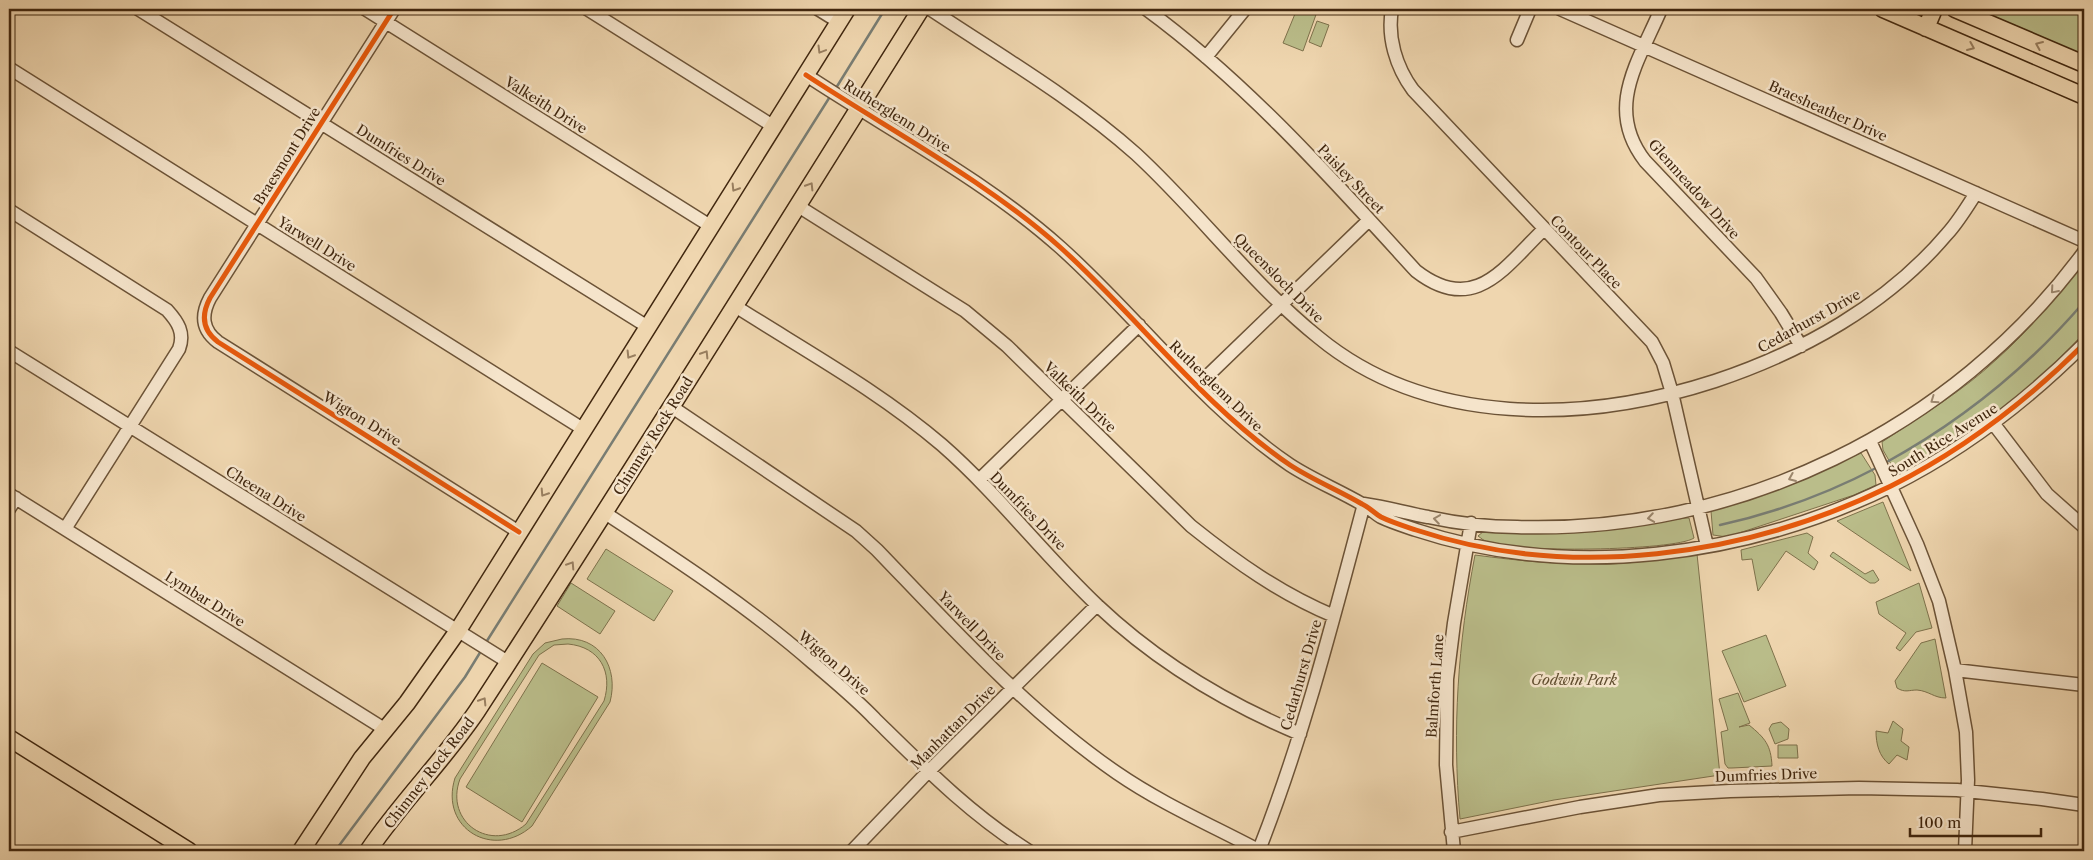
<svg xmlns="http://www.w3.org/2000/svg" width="2093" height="860" font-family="'Libre Caslon Text',serif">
<rect width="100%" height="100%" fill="#efd6af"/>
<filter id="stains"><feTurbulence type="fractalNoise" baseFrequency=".004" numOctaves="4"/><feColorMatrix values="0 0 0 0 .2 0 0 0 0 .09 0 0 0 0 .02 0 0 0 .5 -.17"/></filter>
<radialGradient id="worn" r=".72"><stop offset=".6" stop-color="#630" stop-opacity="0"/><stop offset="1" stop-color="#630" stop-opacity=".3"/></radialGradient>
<!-- green -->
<path fill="#babd8a" stroke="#7e724c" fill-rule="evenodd" d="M1297,9H1318L1303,51L1283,43Z
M1969,9H2084V57Z
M1317,21L1329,25L1321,47L1309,42Z
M2084,263V333C2052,367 2015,403 1975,428C1951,444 1926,457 1902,472L1895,471L1883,450L1882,442C1921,416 1963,391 1997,359C2030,330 2056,296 2084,263Z
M1861,453L1875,475L1876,485L1854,495L1727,537L1713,535L1711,511L1803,480Z
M1883,502L1911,571L1837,521Z
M1685,518H1689L1694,538C1675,551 1510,553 1487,542C1484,541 1481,538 1478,536L1484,531L1604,530Z
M1807,533L1813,537L1808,553L1818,562L1814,570L1786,551L1758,591L1752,559L1742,560L1741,550Z
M606,549L673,591L654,621L587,579Z
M1833,552L1865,574L1873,570L1879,580L1875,583H1870L1830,556Z
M1697,554L1720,775L1554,800L1460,819C1452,729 1458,643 1475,555C1520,561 1564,565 1609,564C1638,563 1668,558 1697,554Z
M571,583L615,611L600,634L557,606Z
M1919,583L1932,628L1916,632L1900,651L1896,648L1906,633L1879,614L1876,602Z
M1766,635L1786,686L1744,702L1722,651Z
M562,639C600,635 619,668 610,702L532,826C494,860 439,829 455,778L533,654L545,643ZM568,644C600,647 613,672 604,701L526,824C491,854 444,822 460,779L539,655L554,645Z
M1935,639L1946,698C1934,698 1929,691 1917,690C1909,690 1905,693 1897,688L1895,681L1921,643Z
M542,663L598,697L522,822L466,787Z
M1738,693L1750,723L1739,727L1749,725C1765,738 1771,745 1772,766L1732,768H1728L1725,764L1721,732L1728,730L1719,699Z
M1893,721L1903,729L1901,741L1909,747L1907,760L1897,755L1889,764C1879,756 1876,744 1876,731L1888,733Z
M1781,722L1789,729L1788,739L1775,744L1769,729L1772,724Z
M1778,745H1797L1798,758H1778Z"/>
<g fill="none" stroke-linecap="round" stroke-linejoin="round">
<!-- stream -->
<path stroke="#797d73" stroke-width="2.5" d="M836,88L885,9
M1885,463C1960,422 2029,366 2084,302
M1720,525C1774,513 1829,493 1878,467
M485,644L831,95
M335,851L465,677L481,651"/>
<defs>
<path id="minor" d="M138,9L648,327
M365,9L712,227
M394,9L210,298C201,315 202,330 218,342L519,532
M587,9L773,126
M818,9L839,22
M930,9C999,55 1073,98 1136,154C1199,212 1251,283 1318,337C1428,428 1586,423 1715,381C1802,352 1887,305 1947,234C1958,222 1967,207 1976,193
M1146,9C1247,83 1332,179 1416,271C1474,316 1504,268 1543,230
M1392,9C1387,37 1396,67 1413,90L1652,342L1663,363L1672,393L1707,546
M1560,9L2084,241
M1661,9C1639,61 1604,108 1645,161L1756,278L1781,313L1801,346
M1517,40L1530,9
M1206,57L1245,9
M9,68L583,429
M806,75C891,131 985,180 1061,248C1139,318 1202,405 1290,465C1313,480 1338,490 1362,504C1369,507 1374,513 1381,517C1391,522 1404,526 1416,530C1570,581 1746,557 1891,486C1963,450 2028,400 2084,344
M798,206L965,311L1007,346L1191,526C1236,562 1281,594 1334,616
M9,210L167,310C178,322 185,333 179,349L65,529
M735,306C804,350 879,391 942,445C998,494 1043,554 1097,605C1155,660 1226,703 1300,734
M9,351L508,662
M1197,386L1369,220
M672,407L856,531L877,550C953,629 1027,711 1117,773C1162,804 1213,826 1260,851
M1993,423L2047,494L2084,527
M1870,441L1917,544L1939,601L1955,670L1966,732L1968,780L1965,851
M979,480L1139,325
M9,494L386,730
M1364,504C1386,507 1406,513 1428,517C1456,523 1487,527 1517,527C1737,534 1953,430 2084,252
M9,509L16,498
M605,513C677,560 749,607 813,663C834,681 856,699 875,719C925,768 970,814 1029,851
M1955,670L2084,685
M1451,832L1580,807L1659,795L1730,791L1859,788L1957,790L2042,799L2084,805
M1259,850C1303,738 1333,621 1364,504
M852,851L922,778L1097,605
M1454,851L1446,765L1447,679L1454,623L1471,523"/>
<path id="major" d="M1883,9L2084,96
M1955,9L2084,64
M1926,28L1934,9
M9,738L189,851
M301,851L362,758L407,703L457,632L847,9
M368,851C401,802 444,760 477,711C628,479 774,243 921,9"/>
</defs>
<!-- minor casing -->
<use href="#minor" stroke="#6c5337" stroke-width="15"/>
<!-- major casing -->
<use href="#major" stroke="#41270f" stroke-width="19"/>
<!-- minor -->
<use href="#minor" stroke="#f5e4cb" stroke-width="12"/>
<!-- major -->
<use href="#major" stroke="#efd6af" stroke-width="16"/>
<defs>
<path id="cycleway" d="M394,9L210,298C201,315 202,330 218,342L519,532
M806,75C891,131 985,180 1061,248C1139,318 1202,405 1290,465C1313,480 1338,490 1362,504C1369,507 1374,513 1381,517C1391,522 1404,526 1416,530C1570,581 1746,557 1891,486C1963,450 2028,400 2084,344"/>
</defs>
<!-- cycleway casing -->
<use href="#cycleway" stroke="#f5e4cb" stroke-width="8"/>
<!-- cycleway -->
<use href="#cycleway" stroke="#e8590c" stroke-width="5"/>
</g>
<!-- one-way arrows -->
<defs><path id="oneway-chevron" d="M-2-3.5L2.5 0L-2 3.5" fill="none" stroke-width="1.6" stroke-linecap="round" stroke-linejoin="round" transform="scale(1.25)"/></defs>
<g stroke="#987e5f">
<use href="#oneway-chevron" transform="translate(2039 45) rotate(-157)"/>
<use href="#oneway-chevron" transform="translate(1971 47) rotate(23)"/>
<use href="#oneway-chevron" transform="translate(821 50) rotate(121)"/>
<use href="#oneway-chevron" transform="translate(810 186) rotate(-58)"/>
<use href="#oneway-chevron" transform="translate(735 188) rotate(122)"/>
<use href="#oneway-chevron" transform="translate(705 354) rotate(-58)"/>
<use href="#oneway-chevron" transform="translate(630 355) rotate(122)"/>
<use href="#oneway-chevron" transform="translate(544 493) rotate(123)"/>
<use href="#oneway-chevron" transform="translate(571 565) rotate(-57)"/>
<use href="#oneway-chevron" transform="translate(483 701) rotate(-58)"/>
</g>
<g stroke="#9b866d">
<use href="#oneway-chevron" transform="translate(2054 290) rotate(131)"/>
<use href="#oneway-chevron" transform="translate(1934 400) rotate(145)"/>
<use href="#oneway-chevron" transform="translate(1792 478) rotate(157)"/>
<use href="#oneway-chevron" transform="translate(1651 518) rotate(171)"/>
<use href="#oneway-chevron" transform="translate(1437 519) rotate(-172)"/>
</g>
<g text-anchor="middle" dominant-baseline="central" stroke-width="5" stroke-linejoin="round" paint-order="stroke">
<!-- street labels -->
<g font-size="14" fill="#41270f" stroke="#f5e4cb">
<text transform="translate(546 105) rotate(32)">Valkeith Drive</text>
<text transform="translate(1828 111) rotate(24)">Braesheather Drive</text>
<text transform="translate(897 116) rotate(32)">Rutherglenn Drive</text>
<text transform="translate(401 155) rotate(32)">Dumfries Drive</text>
<text transform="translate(287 156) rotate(-58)">Braesmont Drive</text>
<text transform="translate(1351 179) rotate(46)">Paisley Street</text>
<text transform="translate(1694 189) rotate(48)">Glenmeadow Drive</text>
<text transform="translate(317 244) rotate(32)">Yarwell Drive</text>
<text transform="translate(1586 252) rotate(46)">Contour Place</text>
<text transform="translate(1279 278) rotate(45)">Queensloch Drive</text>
<text transform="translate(1809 321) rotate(-29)">Cedarhurst Drive</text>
<text transform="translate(1216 386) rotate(44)">Rutherglenn Drive</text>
<text transform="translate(1080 397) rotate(44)">Valkeith Drive</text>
<text transform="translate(362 419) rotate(32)">Wigton Drive</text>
<text transform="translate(653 436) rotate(-58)">Chimney Rock Road</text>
<text transform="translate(1943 440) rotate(-32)">South Rice Avenue</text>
<text transform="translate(266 494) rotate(32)">Cheena Drive</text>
<text transform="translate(1028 511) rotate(46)">Dumfries Drive</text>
<text transform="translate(205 599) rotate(32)">Lymbar Drive</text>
<text transform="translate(972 626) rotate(46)">Yarwell Drive</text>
<text transform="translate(834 663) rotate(41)">Wigton Drive</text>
<text transform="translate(1301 675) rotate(-74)">Cedarhurst Drive</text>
<text transform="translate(1435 686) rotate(-86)">Balmforth Lane</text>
<text transform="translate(953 727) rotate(-45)">Manhattan Drive</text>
<text transform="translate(429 773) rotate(-52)">Chimney Rock Road</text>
<text transform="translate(1766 775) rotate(-2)">Dumfries Drive</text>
</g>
<!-- park labels -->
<g font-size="14" font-style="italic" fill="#5f4c2e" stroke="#f5e4cb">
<text x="1574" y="680">Godwin Park</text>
</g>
</g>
<!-- margin -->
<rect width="2093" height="860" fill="none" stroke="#efd6af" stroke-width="30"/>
<rect x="10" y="10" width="2073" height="840" fill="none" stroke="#41270f" stroke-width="2.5"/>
<rect x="15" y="15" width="2063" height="830" fill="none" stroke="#41270f"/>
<!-- scale -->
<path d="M1910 828v8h131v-8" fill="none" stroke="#41270f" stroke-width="2.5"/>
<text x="1918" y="828" font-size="15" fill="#41270f" stroke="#f5e4cb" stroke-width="4" paint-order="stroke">100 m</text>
<rect width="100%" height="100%" filter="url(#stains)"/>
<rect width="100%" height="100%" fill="url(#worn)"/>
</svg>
